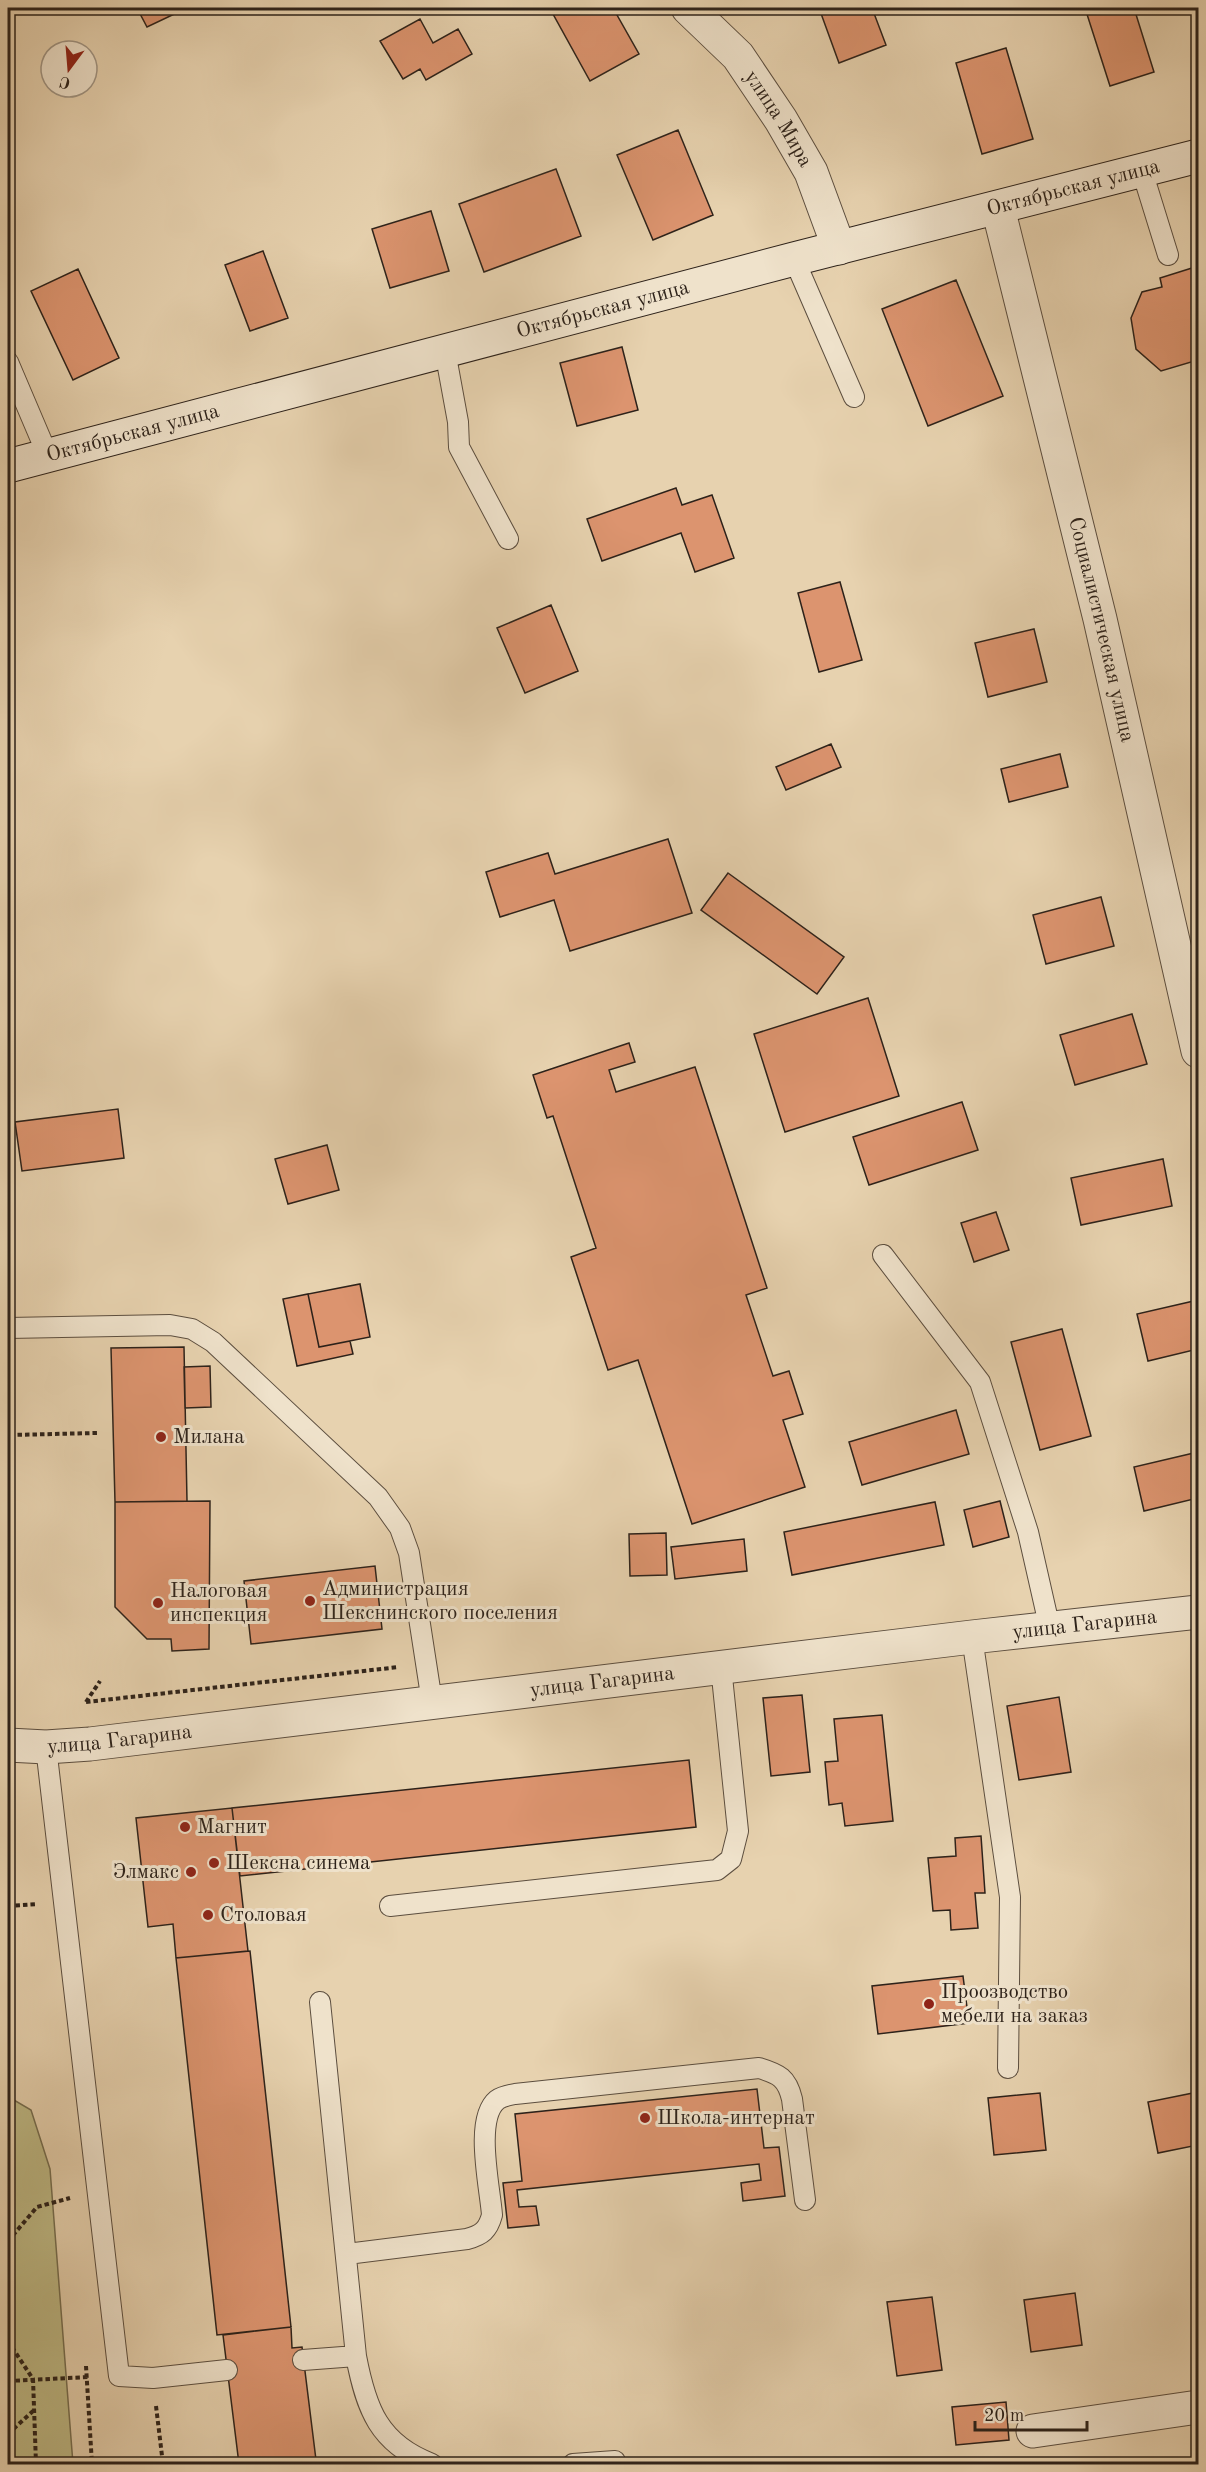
<svg xmlns="http://www.w3.org/2000/svg" width="1206" height="2472" font-family="'Old Standard TT',serif">
<rect width="100%" height="100%" fill="#e7d2af"/>
<filter id="stains"><feTurbulence type="fractalNoise" baseFrequency=".00333" numOctaves="4"/><feColorMatrix values="0 0 0 0 .2 0 0 0 0 .09 0 0 0 0 .02 0 0 0 .5 -.17"/></filter>
<radialGradient id="worn" r=".72"><stop offset=".6" stop-color="#630" stop-opacity="0"/><stop offset="1" stop-color="#630" stop-opacity=".3"/></radialGradient>
<!-- green -->
<path fill="#beb985" stroke="#766e50" stroke-width="1.5" d="M8,2100H14L31,2110L50,2169L73,2464H8Z"/>
<!-- building -->
<path fill="#dc946f" stroke="#2d221a" stroke-width="1.5" d="M137,8H187L147,27Z
M565,8H613L639,54L590,81L553,14Z
M819,8H872L886,45L839,63Z
M1085,8H1134L1154,72L1110,86Z
M420,19L433,43L458,29L472,54L426,80L420,69L403,79L380,41Z
M1006,48L1033,139L982,154L956,63Z
M678,130L713,215L653,240L617,155Z
M556,169L581,236L484,272L459,204Z
M431,211L449,271L390,288L372,229Z
M263,251L288,318L250,331L225,265Z
M1192,268L1198,290V360L1161,371L1136,349L1131,318L1142,292L1162,287L1160,278Z
M78,269L119,358L73,380L31,291Z
M956,280L1003,396L928,426L882,309Z
M622,347L638,410L577,426L560,363Z
M676,488L682,505L712,495L734,558L695,572L681,533L602,561L587,519Z
M840,582L862,660L819,672L798,593Z
M551,605L578,671L525,693L497,628Z
M1034,629L1047,682L988,697L975,643Z
M831,744L841,767L786,790L776,767Z
M1060,754L1068,787L1009,802L1001,769Z
M668,839L692,913L570,951L554,900L500,917L486,872L548,853L555,874Z
M728,873L844,957L817,994L701,910Z
M1101,897L1114,946L1046,964L1033,915Z
M868,998L899,1096L785,1132L754,1034Z
M1132,1014L1147,1064L1075,1085L1060,1035Z
M629,1043L635,1062L609,1070L616,1092L695,1067L767,1288L746,1295L773,1376L789,1371L803,1414L783,1420L805,1487L692,1524L638,1360L608,1370L571,1257L596,1248L553,1116L547,1118L533,1075Z
M962,1102L978,1150L869,1185L853,1137Z
M118,1109L124,1158L22,1171L15,1122Z
M327,1145L339,1190L288,1204L275,1159Z
M1163,1159L1172,1206L1081,1225L1071,1178Z
M996,1212L1009,1250L974,1262L961,1223Z
M360,1284L370,1337L319,1347L308,1294Z
M308,1294L319,1347L350,1341L353,1354L297,1366L283,1299Z
M1198,1300V1349L1148,1361L1137,1314Z
M1062,1329L1091,1436L1040,1450L1011,1342Z
M184,1347L187,1501L115,1502L111,1348Z
M210,1366L211,1407L185,1408L184,1367Z
M956,1410L969,1454L862,1485L849,1442Z
M1198,1452V1498L1144,1511L1134,1467Z
M210,1501L209,1649L172,1651L171,1639H147L115,1607V1502Z
M1000,1501L1009,1537L973,1547L964,1510Z
M935,1502L944,1545L792,1575L784,1532Z
M666,1533L667,1575L630,1576L629,1534Z
M744,1539L747,1571L675,1579L671,1547Z
M375,1566L382,1629L251,1644L244,1581Z
M802,1695L810,1772L771,1776L763,1698Z
M1059,1697L1071,1772L1019,1780L1007,1706Z
M882,1715L893,1821L845,1826L842,1803L829,1805L825,1762L838,1761L834,1719Z
M689,1760L696,1827L240,1876L232,1808Z
M232,1808L248,1951L176,1958L173,1924L148,1927L136,1818Z
M981,1836L985,1893H975L978,1928L951,1930L950,1910L933,1911L928,1858L956,1856L955,1838Z
M250,1951L291,2327L217,2335L176,1958Z
M963,1976L969,2023L878,2034L872,1986Z
M757,2089L764,2148L779,2147L785,2196L743,2201L741,2183L761,2180L759,2164L517,2190L519,2207L536,2206L539,2225L508,2228L503,2183L522,2181L515,2114Z
M1198,2092V2145L1158,2153L1148,2102Z
M1040,2093L1046,2150L994,2155L988,2098Z
M1075,2293L1082,2345L1031,2352L1024,2300Z
M932,2297L942,2370L897,2376L887,2302Z
M291,2327L292,2348L302,2347L316,2460L310,2464H239L223,2335Z
M1006,2402L1009,2440L956,2445L952,2407Z"/>
<g fill="none" stroke-linecap="round" stroke-linejoin="round">
<defs>
<path id="lane" d="M1142,171L1168,255
M794,259L854,397
M445,351L458,422L459,447L508,539
M8,362L48,456
M883,1255L980,1382L1028,1532L1050,1629
M8,1328L170,1325L192,1329L213,1342L378,1497L400,1528L409,1553L432,1702
M972,1637L1010,1897L1008,2068
M46,1747L119,2376L153,2378L227,2370
M390,1906L717,1870L731,1859L738,1831L721,1667
M320,2002L356,2356C366,2409 379,2444 432,2464
M347,2254L467,2239C482,2235 488,2230 492,2215C490,2187 474,2119 497,2100C501,2097 509,2095 515,2094L759,2068C779,2074 787,2078 792,2099L805,2200
M303,2360L356,2356
M573,2464L615,2461"/>
<g id="street">
<path id="s1" d="M688,8L738,56L781,120L811,172L839,248"/>
<path id="s2" d="M998,208L1100,619L1198,1051"/>
<path id="s3" d="M8,1745L46,1747L90,1744L972,1637L1198,1612"/>
<path d="M1033,2431L1198,2407"/>
</g>
<g id="secondary">
<path id="s4" d="M8,466L794,259L1198,156"/>
</g>
</defs>
<!-- lane casing -->
<use href="#lane" stroke="#5c4e3f" stroke-width="22"/>
<!-- street casing -->
<use href="#street" stroke="#5c4e3f" stroke-width="35"/>
<!-- secondary casing -->
<use href="#secondary" stroke="#2d221a" stroke-width="35"/>
<!-- path -->
<path stroke="#2d221a" stroke-width="4" stroke-dasharray="4.5 3" stroke-linecap="butt" d="M10,1435L97,1433
M86,1702L399,1667
M86,1702L100,1681
M8,1906L37,1904
M8,2241L37,2207L70,2198
M8,2341L33,2379L36,2464
M86,2366L92,2464
M8,2381L88,2377
M156,2406L163,2464
M8,2434L33,2411"/>
<!-- lane -->
<use href="#lane" stroke="#efe2cb" stroke-width="20"/>
<!-- street -->
<use href="#street" stroke="#efe2cb" stroke-width="33"/>
<!-- secondary -->
<use href="#secondary" stroke="#efe2cb" stroke-width="33"/>
</g>
<!-- markers -->
<g fill="#8f2418" stroke="#efe2cb" stroke-width="2">
<circle cx="161" cy="1437" r="6"/>
<circle cx="310" cy="1601" r="6"/>
<circle cx="158" cy="1603" r="6"/>
<circle cx="185" cy="1827" r="6"/>
<circle cx="214" cy="1863" r="6"/>
<circle cx="191" cy="1872" r="6"/>
<circle cx="208" cy="1915" r="6"/>
<circle cx="929" cy="2004" r="6"/>
<circle cx="645" cy="2118" r="6"/>
</g>
<g text-anchor="middle" dominant-baseline="central" stroke-width="6" stroke-linejoin="round" paint-order="stroke">
<!-- street labels -->
<g font-size="21" fill="#2d221a" stroke="#efe2cb">
<text stroke="none"><textPath href="#s1" startOffset="144">улица Мира</textPath></text>
<text stroke="none"><textPath href="#s4" startOffset="1101">Октябрьская улица</textPath></text>
<text stroke="none"><textPath href="#s4" startOffset="615">Октябрьская улица</textPath></text>
<text stroke="none"><textPath href="#s4" startOffset="129">Октябрьская улица</textPath></text>
<text stroke="none"><textPath href="#s2" startOffset="434">Социалистическая улица</textPath></text>
<text stroke="none"><textPath href="#s3" startOffset="1084">улица Гагарина</textPath></text>
<text stroke="none"><textPath href="#s3" startOffset="598">улица Гагарина</textPath></text>
<text stroke="none"><textPath href="#s3" startOffset="112">улица Гагарина</textPath></text>
</g>
<!-- poi labels -->
<g font-size="21" fill="#2d221a" stroke="#efe2cb" text-anchor="start">
<text x="173" y="1437">Милана</text>
<text x="322" y="1589">Администрация<tspan x="322" dy="24">Шекснинского поселения</tspan></text>
<text x="170" y="1591">Налоговая<tspan x="170" dy="24">инспекция</tspan></text>
<text x="197" y="1827">Магнит</text>
<text x="226" y="1863">Шексна синема</text>
<text x="179" y="1872" text-anchor="end">Элмакс</text>
<text x="220" y="1915">Столовая</text>
<text x="941" y="1992">Проозводство<tspan x="941" dy="24">мебели на заказ</tspan></text>
<text x="657" y="2118">Школа-интернат</text>
</g>
</g>
<!-- margin -->
<rect width="1206" height="2472" fill="none" stroke="#e7d2af" stroke-width="30"/>
<rect x="9" y="9" width="1188" height="2454" fill="none" stroke="#2d221a" stroke-width="3"/>
<rect x="15" y="15" width="1176" height="2442" fill="none" stroke="#2d221a" stroke-width="1.5"/>
<!-- north arrow -->
<g transform="translate(69 69) rotate(196)"><circle r="28" fill="#efe2cb" stroke="#a19584" stroke-width="1.5"/>
<path d="M0-4.5L10 22L0 15L-10 22Z" fill="#8f2418"/>
<text y="-9" font-size="16" font-weight="bold" text-anchor="middle" fill="#2d221a">С</text>
</g>
<!-- scale -->
<path d="M975 2421v9h112v-9" fill="none" stroke="#2d221a" stroke-width="3"/>
<text x="984" y="2421" font-size="18" fill="#2d221a" stroke="#efe2cb" stroke-width="4.5" paint-order="stroke">20 m</text>
<rect width="100%" height="100%" filter="url(#stains)"/>
<rect width="100%" height="100%" fill="url(#worn)"/>
</svg>
